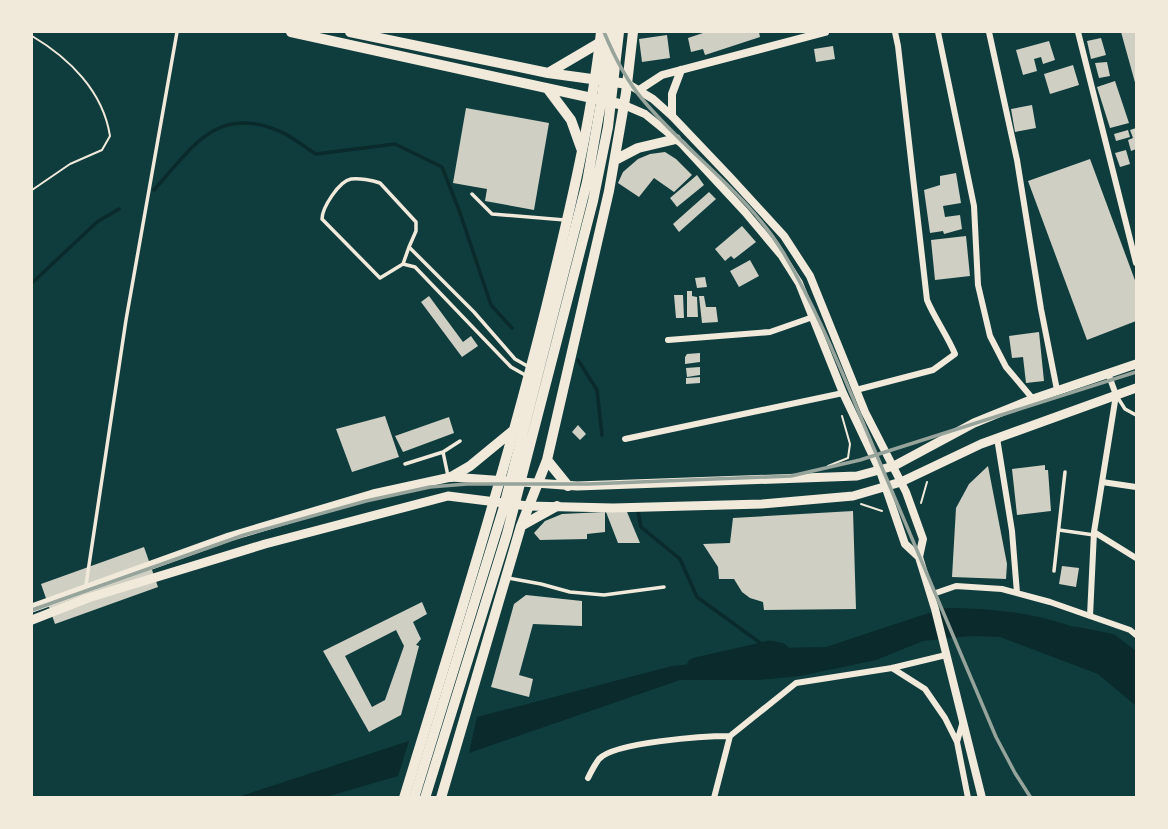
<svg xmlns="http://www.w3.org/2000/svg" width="1168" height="829" font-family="'Noto Sans',sans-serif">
<rect width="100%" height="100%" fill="#0f3d3e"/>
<!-- water -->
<path fill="#0a2a2b" d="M944,608C994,608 1042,613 1088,633C1105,641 1121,657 1136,668V706L1098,674L1000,637L970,636L923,641L876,660L800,676L759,680H680L469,753L477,717L672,666L731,660L774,648L826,647Z
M409,741L398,776L326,797H238Z"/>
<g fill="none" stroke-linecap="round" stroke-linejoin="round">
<!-- stream -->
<path stroke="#0a2a2b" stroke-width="3.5" d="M154,190C191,149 216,104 279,131C292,136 304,147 316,154L395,144L442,167L459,210L491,305L512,328
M32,283L97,222L119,209
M578,360L597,390L602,435
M638,511L641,527L680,559L697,597L770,650"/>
<!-- river -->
<path stroke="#0a2a2b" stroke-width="19" d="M1075,636L1110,643L1136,663
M696,667L770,650L780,652"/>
</g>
<!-- building -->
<path fill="#cfcfc3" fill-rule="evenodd" d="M706,32H759L760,37L705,55L703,49L691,52L688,38Z
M1121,32H1136V86Z
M667,35L670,58L642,62L639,39Z
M1101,38L1106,55L1091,59L1087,41Z
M1049,41L1055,60L1043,64L1041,57L1034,59L1037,71L1023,75L1016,50Z
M833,46L835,59L816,62L814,49Z
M1107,62L1110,76L1099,78L1095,63Z
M1073,65L1079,85L1050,94L1044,74Z
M1115,81L1129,123L1110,128L1097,87Z
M1032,105L1036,128L1015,132L1011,109Z
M466,108L549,123L534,210L485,201L487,189L453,183Z
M1136,128V149L1131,151L1128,140L1133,138L1130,130Z
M1128,130L1130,137L1116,141L1114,134Z
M1126,150L1130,164L1120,167L1115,153Z
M665,152L676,159L692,175L674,192L654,178L639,197L618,183L623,172L638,159L650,154Z
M1090,159L1136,283V321L1087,340L1028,181Z
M956,173L961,203L943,206L945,217L960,215L962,229L944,234L943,231L930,233L924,190L940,185V176Z
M697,175L704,185L677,207L670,198Z
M709,192L716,199L679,232L673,224Z
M742,226L756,242L734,259L731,256L725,261L715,249Z
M966,236L970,276L935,280L931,240Z
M750,260L759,276L739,287L730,271Z
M705,277L707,287L697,288L695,278Z
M687,291H692V296L697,297L698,317H687Z
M674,295H683L684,318H676Z
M429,296L463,342L471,336L478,346L462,357L421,302Z
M699,296H704L706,307H716L718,322L702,323Z
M1039,332L1044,381L1026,383L1023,357L1012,358L1009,336Z
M700,353V362L685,364V357L687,354Z
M700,367V375L687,377L686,368Z
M700,377V383L686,384V378Z
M385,416L399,457L352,472L336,429Z
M449,417L454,433L403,452L395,436Z
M578,425L586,434L580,440L572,432Z
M1045,465V470H1048L1051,511L1017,515L1012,469Z
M988,466L1007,564L1006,579L952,577L956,508L969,484Z
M853,511L856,609L764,610L763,602L750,598L742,592L734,579H719L718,567L703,544L730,543L733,518Z
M605,512V532L587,534V539L540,540L534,533L545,521L562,514Z
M606,512H627L640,543H618Z
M144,547L158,587L55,624L41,584Z
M1062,566L1079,568L1076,587L1059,584Z
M526,595L582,601V626L533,624L519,675L533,679L529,697L491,687L514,604Z
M422,602L427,614L413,622L421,639L416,645L419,646L401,715L369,732L323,651ZM396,630L404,646L385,700L372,707L345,656Z"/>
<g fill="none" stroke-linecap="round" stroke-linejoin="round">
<!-- path -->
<path stroke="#f1e9da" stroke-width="2" d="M32,36C69,58 103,91 110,136L102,150L70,164L32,190
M828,466L848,458L850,444L842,416
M921,503L927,482
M861,504L882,511"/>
<!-- service -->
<path stroke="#f1e9da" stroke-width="3.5" d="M472,194L492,214L565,220
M403,264L409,247
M527,376L511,367L415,267L403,264L380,278L322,219C322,208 339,181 351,179C359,178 372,180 380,183L416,222V231L409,247L474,312L515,359L529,367
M1118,398L1125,409L1136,415
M443,452L448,476
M405,464L443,452L460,441
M1059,530L1094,535
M1054,571L1065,472
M508,578L541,584L570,592L604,595L664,587
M86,585L126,320L177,32"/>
<!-- minor -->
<path stroke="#f1e9da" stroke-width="6" d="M938,32L974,206L978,285L990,336L1006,367L1033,399
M989,32L1017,160L1041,309L1057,390
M1078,32L1136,263
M668,340L770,332L813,317
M856,390L933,370L955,354C947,335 935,319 927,300L898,46L895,32
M997,438L1012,531L1017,593
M625,439L843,393
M1102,482L1136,487
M1094,532L1136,558
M930,595L956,586L1002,589L1050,602L1130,630L1136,635
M1090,616L1094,532L1116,395L1108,373
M892,668L925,689L945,718L957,742L963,721
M957,742L968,798
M588,778C591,772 595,764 599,759C614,742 706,736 730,736
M714,798L730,736L796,683L892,668L946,655"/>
<!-- tertiary -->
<path stroke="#f1e9da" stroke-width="8" d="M628,84L653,99L672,116L730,177L784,236L810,276L865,412L906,492L923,539L919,557
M639,90L662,75L825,32
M624,105L645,114L682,144L745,212L782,256L799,283L843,393L880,471L905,544L919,557L935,609L982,798
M672,116V94L681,70"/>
<!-- secondary -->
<path stroke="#f1e9da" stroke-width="9" d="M32,608L229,537L373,494L451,477L577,486L857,476L894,466L974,423L1033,399L1136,364
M32,620L88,598L265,544L448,496L528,506L613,508L762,504L853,496L901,482L981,444L1136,388"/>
<!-- primary -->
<path stroke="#f1e9da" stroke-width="10" d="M615,160L638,148L676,139
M547,460L568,486
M451,477L470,466L515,429
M521,526L557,506
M404,798C454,635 505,473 546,308C568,218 591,123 601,32
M441,798L521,526L547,460L609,191L626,93L633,32"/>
<!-- trunk -->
<path stroke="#f1e9da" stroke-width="10" d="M291,32L624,105
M350,32L548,73L628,84
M548,73L599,43
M547,88L571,120L581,148
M414,798L503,510L587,182L602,97L610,32
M425,798L507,534L593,201L608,127L619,32"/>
<!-- rail -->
<path stroke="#97a49c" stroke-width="3.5" d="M604,32C614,56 626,80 643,100C687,153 746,192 783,252C819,312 845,380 872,444C914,542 955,640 996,737L1015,773L1031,798
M32,610L244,535L366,501L430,487L467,484H589L791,476L860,460L1136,372"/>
</g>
<!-- border -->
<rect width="1168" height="829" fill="none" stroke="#f1e9da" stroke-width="66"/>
</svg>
